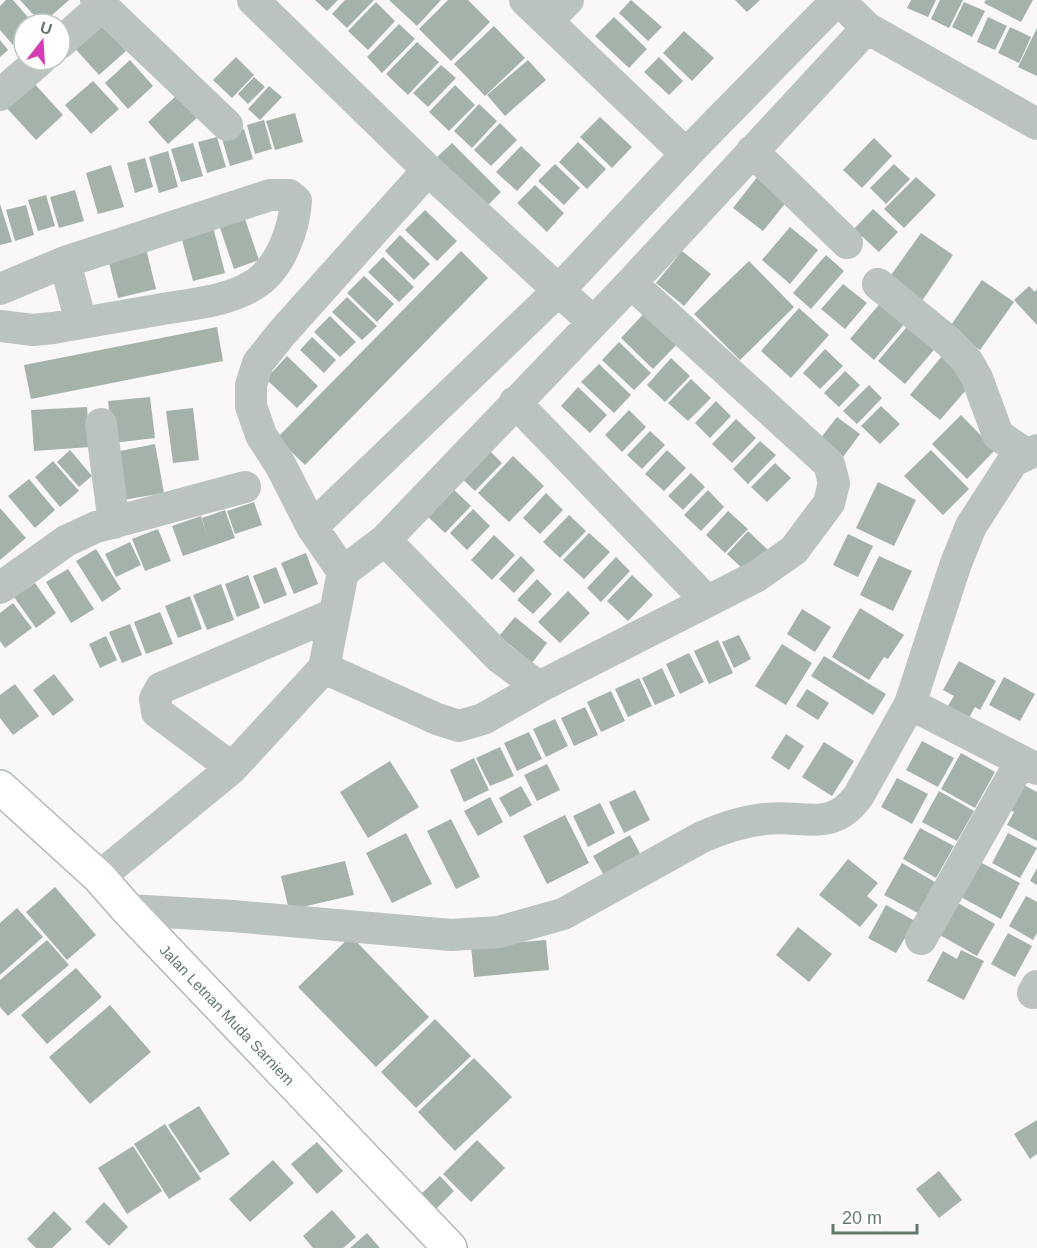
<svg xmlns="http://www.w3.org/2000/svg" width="1037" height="1248" font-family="Arial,sans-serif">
<rect width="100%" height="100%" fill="#f9f7f8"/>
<!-- building -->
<path fill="#a4b2aa" d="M6,0H13L34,24H24V35L13,45L0,30V6Z
M20,0H69L42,24Z
M315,0H338L327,11Z
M345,0H374L347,28L332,14Z
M389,0H441L417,26Z
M448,0H468L490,22L451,61L419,29Z
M631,0L662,27L648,41L619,13Z
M735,0H760L747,12Z
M911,0H936L928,17L907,8Z
M940,0H963L949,28L931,19Z
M986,0H1033L1021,22L984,3Z
M376,2L395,21L368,50L348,31Z
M964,2L985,11L972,37L952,27Z
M614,17L647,49L629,68L595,36Z
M988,17L1007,26L995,50L977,42Z
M98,20L126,51L99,75L71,44Z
M399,24L415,39L382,73L367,57Z
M494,26L525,58L485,96L454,64Z
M1010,27L1031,37L1019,63L998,53Z
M1037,28V76L1018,67Z
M684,31L714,58L692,81L663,53Z
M0,40L8,50L0,57Z
M417,42L439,62L408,95L386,74Z
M236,57L254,75L232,98L213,80Z
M659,57L683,81L669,95L644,72Z
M130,60L153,86L128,109L105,83Z
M528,60L546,80L505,116L487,95Z
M441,65L456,78L428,107L413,93Z
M254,77L265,87L248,104L238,94Z
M32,81L63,115L36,140L5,106Z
M93,81L119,109L91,134L65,105Z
M455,85L475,105L449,131L429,112Z
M269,86L282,97L260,120L248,109Z
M176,96L197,118L168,144L148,122Z
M479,104L497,121L472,148L454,131Z
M295,113L303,142L275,150L266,121Z
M600,117L632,147L612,168L580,137Z
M264,120L272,149L255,154L247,125Z
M500,123L517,140L491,166L474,150Z
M244,129L253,159L230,166L221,135Z
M217,137L226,167L207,173L198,142Z
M874,138L892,156L862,188L843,170Z
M578,142L606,169L587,189L559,162Z
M193,143L203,176L181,182L171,149Z
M452,143L501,192L484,209L434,160Z
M521,146L541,165L517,191L496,172Z
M168,151L178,187L159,193L149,157Z
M145,158L153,187L135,193L127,163Z
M555,164L580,188L564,205L538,181Z
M894,164L910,179L886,204L870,188Z
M111,165L124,207L98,214L86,173Z
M758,176L788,200L763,231L733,208Z
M916,177L936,195L904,228L884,209Z
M535,185L564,213L547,232L517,203Z
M75,190L84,221L59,228L50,197Z
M46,195L55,226L38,231L28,200Z
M0,204L12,242L0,245Z
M26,205L34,235L15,241L6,210Z
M873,209L898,232L879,252L854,229Z
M425,210L457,241L437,261L405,230Z
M243,213L259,260L234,269L218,222Z
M213,227L225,273L193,281L181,236Z
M790,227L818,250L790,284L762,260Z
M921,233L953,255L922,301L889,278Z
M400,235L430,264L414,280L385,251Z
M146,249L156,289L118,298L108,259Z
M461,251L488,278L305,465L277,438Z
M682,251L711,274L684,306L656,283Z
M826,255L844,271L811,309L793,293Z
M383,257L414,287L399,302L368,272Z
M749,261L794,307L740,360L694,314Z
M364,276L394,304L377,322L347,293Z
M982,280L1014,302L980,350L949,328Z
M843,284L867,303L845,329L821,309Z
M1029,286L1035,292L1037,289V325L1014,300Z
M347,297L377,326L362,340L332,312Z
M882,301L906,322L874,360L850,339Z
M650,307L683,338L653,369L621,338Z
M799,308L829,335L791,378L761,351Z
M330,316L356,342L340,357L314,332Z
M911,322L938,345L905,384L878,361Z
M217,327L223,361L31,399L24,365Z
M312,337L336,360L324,373L300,350Z
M619,342L651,373L634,390L602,360Z
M825,349L843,366L820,389L803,373Z
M287,356L318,386L297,408L266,379Z
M942,356L973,382L940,420L910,395Z
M671,358L690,376L665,402L647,385Z
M599,364L631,395L614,413L581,382Z
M845,371L860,385L839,407L824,393Z
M691,379L711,398L688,421L668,403Z
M869,385L882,398L857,424L843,411Z
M578,387L607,415L590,433L561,406Z
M150,397L155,438L113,443L108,401Z
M716,401L731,416L710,438L695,423Z
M881,406L900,424L880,444L861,426Z
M87,407L90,447L34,451L31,410Z
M193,408L199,460L173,463L166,411Z
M629,410L646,427L622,452L605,435Z
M961,415L995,450L967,479L932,444Z
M837,417L860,434L843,457L820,439Z
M736,419L756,438L732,463L712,444Z
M650,431L665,445L642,469L627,455Z
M760,441L776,455L748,484L733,469Z
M155,444L164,493L123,500L115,452Z
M483,444L502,463L475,491L455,472Z
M70,450L92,476L79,487L57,462Z
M667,450L686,468L664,491L645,474Z
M931,450L969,489L943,515L904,476Z
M513,456L544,486L509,522L478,493Z
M53,461L79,491L60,507L35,477Z
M775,463L791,478L767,502L751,487Z
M691,473L705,487L683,510L668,496Z
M29,479L55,510L35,528L8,496Z
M878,482L916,500L894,546L856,528Z
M451,487L471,506L445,533L425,514Z
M708,490L724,507L701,531L684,515Z
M546,493L563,510L540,534L523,518Z
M254,502L262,525L235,534L227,511Z
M0,508L26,538L0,560Z
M473,509L490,526L467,550L450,533Z
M225,510L235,538L183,556L172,526L201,516L208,539L202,518Z
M728,511L748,529L725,553L706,535Z
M569,515L586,531L560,558L543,542Z
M158,529L171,561L145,571L132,539Z
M748,531L769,551L747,573L727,554Z
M589,533L610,552L584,579L563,560Z
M848,534L873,546L858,577L833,565Z
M494,535L515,555L492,580L471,560Z
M130,542L141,565L116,577L105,554Z
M96,549L121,589L102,602L76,561Z
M306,553L318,584L294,594L281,563Z
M521,556L535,570L514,593L499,579Z
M879,556L912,571L893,611L860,595Z
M616,557L630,571L601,602L587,588Z
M276,567L287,595L264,604L253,576Z
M68,569L94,609L71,623L46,582Z
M248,575L260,608L237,617L225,584Z
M632,575L653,595L628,621L607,601Z
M537,579L552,594L533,614L517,600Z
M35,583L56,613L36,628L14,597Z
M221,584L234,620L207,630L193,595Z
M568,591L590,613L560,643L538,622Z
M190,596L202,629L178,638L165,606Z
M13,603L32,628L5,648L0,641V613Z
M860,608L904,635L888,659L884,657L869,680L832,657Z
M802,609L831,627L815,652L787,634Z
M160,612L173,644L146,654L134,622Z
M515,617L547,643L532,663L499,636Z
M130,624L142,655L122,663L109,632Z
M739,635L751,659L734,668L722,642Z
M106,636L117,660L100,668L89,644Z
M718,640L733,673L709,684L694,651Z
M782,644L812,663L786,705L755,686Z
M689,653L704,682L680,694L666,664Z
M824,656L886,694L873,715L811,676Z
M959,661L996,681L980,710L975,707L967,721L946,709L954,696L943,690Z
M662,668L675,696L655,705L642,678Z
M54,674L74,700L53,716L33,690Z
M1004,677L1035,694L1020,721L989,705Z
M639,678L652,706L628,717L615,689Z
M15,684L39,716L13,735L0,718V695Z
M807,689L829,703L818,720L796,706Z
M611,691L625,721L601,732L587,702Z
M585,707L598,735L574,746L561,718Z
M555,719L568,746L546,757L533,729Z
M529,732L542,759L517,771L504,743Z
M786,734L804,746L789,770L771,758Z
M922,741L954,758L938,787L906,770Z
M824,742L854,761L832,796L802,777Z
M500,747L514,776L490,786L476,758Z
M961,753L995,772L975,808L941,789Z
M474,758L489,790L464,802L450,770Z
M390,761L419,807L368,838L340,792Z
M547,764L560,790L537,801L524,775Z
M897,778L928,794L912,824L881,807Z
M1018,782L1037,792V841L1007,825L1014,812L1004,806Z
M521,786L532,805L510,817L499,798Z
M635,790L650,820L624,833L609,802Z
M939,791L974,811L957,841L922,822Z
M490,797L503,822L478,836L464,811Z
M600,803L615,833L588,847L573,816Z
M565,815L589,863L547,884L523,836Z
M451,819L480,877L456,889L427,831Z
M920,828L954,846L936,878L903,859Z
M406,833L432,884L392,903L366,853Z
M1008,833L1037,848L1020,878L992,863Z
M630,835L643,859L606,879L593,856Z
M848,859L878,883L867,896L878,905L860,927L819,895Z
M345,861L354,895L289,910L281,876Z
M980,862L1020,883L1001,919L961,897Z
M902,863L935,882L918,913L884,895Z
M1037,868V885L1030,881Z
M55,887L96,935L67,960L26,912Z
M1026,896L1037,902V933L1033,940L1009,926Z
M956,902L995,924L977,956L938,934Z
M886,905L915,921L896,953L868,938Z
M17,908L43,937L0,975V923Z
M798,927L832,954L809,982L776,955Z
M1008,933L1032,946L1015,977L991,964Z
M351,936L429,1017L376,1067L298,987Z
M47,940L69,965L8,1016L0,1007V980Z
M546,940L549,970L474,977L471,946Z
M961,950L984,961L964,1000L927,981L943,951L957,959Z
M76,968L102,997L47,1044L21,1015Z
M110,1005L151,1052L90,1104L49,1057Z
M435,1019L471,1056L416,1108L381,1072Z
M474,1058L512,1097L455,1151L418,1112Z
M199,1106L230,1154L200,1173L168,1125Z
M1037,1120V1154L1030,1159L1014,1134Z
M165,1124L201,1179L169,1199L134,1144Z
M477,1140L505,1168L471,1202L443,1174Z
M317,1142L343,1171L317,1194L291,1164Z
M133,1146L162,1191L127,1214L98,1168Z
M273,1160L294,1183L250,1222L229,1199Z
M939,1171L962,1200L939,1218L916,1189Z
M440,1176L454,1191L435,1210L420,1195Z
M104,1202L128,1227L109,1246L85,1222Z
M332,1210L356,1237L343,1248H313L303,1236Z
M54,1211L72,1229L52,1248H36L27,1239Z
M367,1233L380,1248H350Z"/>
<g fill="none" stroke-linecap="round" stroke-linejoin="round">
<defs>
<g id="secondary">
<path id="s1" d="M0,787L99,877L128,910L450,1248"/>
</g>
</defs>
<!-- secondary casing -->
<use href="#secondary" stroke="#afbab3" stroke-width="36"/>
<!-- minor -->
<path stroke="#bac3bd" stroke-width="32" d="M96,0L227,125
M253,0L428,170L593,322
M525,0L686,154
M853,14L867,28L1037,124
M547,21L568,0
M60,43L102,6
M0,95L40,60
M752,151L847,243
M65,262L81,323
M878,284L949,342L968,362L977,378L998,435L1026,454
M0,289L65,262L270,195H289L296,201C294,229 281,265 258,282C230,302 190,304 157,310C122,316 88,322 53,328L33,330L0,326
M515,402L707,601
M101,424L114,523
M312,527L560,289L693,147L837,0
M385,540L500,658L539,687
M343,572L385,540L631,283L867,28
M0,588L66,541L96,527L245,487
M324,668L437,719L459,726L483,719L539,687L757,576L794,550L829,503L834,483L829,464L631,283
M910,704L1037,769
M232,768L157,712L155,699L161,688L334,614
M99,877L232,768L324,668L343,572L312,527L281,466L261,435L251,406V385L258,363L282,333L428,170
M128,910L233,916L451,935L499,932L563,914L702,837C723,828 743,821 765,819C803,814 832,834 859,795L910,704L955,566L971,526L1013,461L1037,450
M921,939L1021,761
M1033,993L1037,986"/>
<!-- secondary -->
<use href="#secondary" stroke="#fff" stroke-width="33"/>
</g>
<g text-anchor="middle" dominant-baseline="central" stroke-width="6" stroke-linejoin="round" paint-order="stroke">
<!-- street labels -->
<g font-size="15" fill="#627a6c" stroke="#fff">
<text stroke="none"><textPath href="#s1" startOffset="322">Jalan Letnan Muda Sarniem</textPath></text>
</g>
</g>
<!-- north arrow -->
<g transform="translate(42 42) rotate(17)"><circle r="28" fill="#ffffff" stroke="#c0cac4" stroke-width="1.5"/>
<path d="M0-4.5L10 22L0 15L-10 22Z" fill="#d53cb5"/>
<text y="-9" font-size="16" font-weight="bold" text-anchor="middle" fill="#627a6c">U</text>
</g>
<!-- scale -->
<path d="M833 1224v9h84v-9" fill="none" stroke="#627a6c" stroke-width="3"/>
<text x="842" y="1224" font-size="18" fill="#627a6c" stroke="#ffffff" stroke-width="4.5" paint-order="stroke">20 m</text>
</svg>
